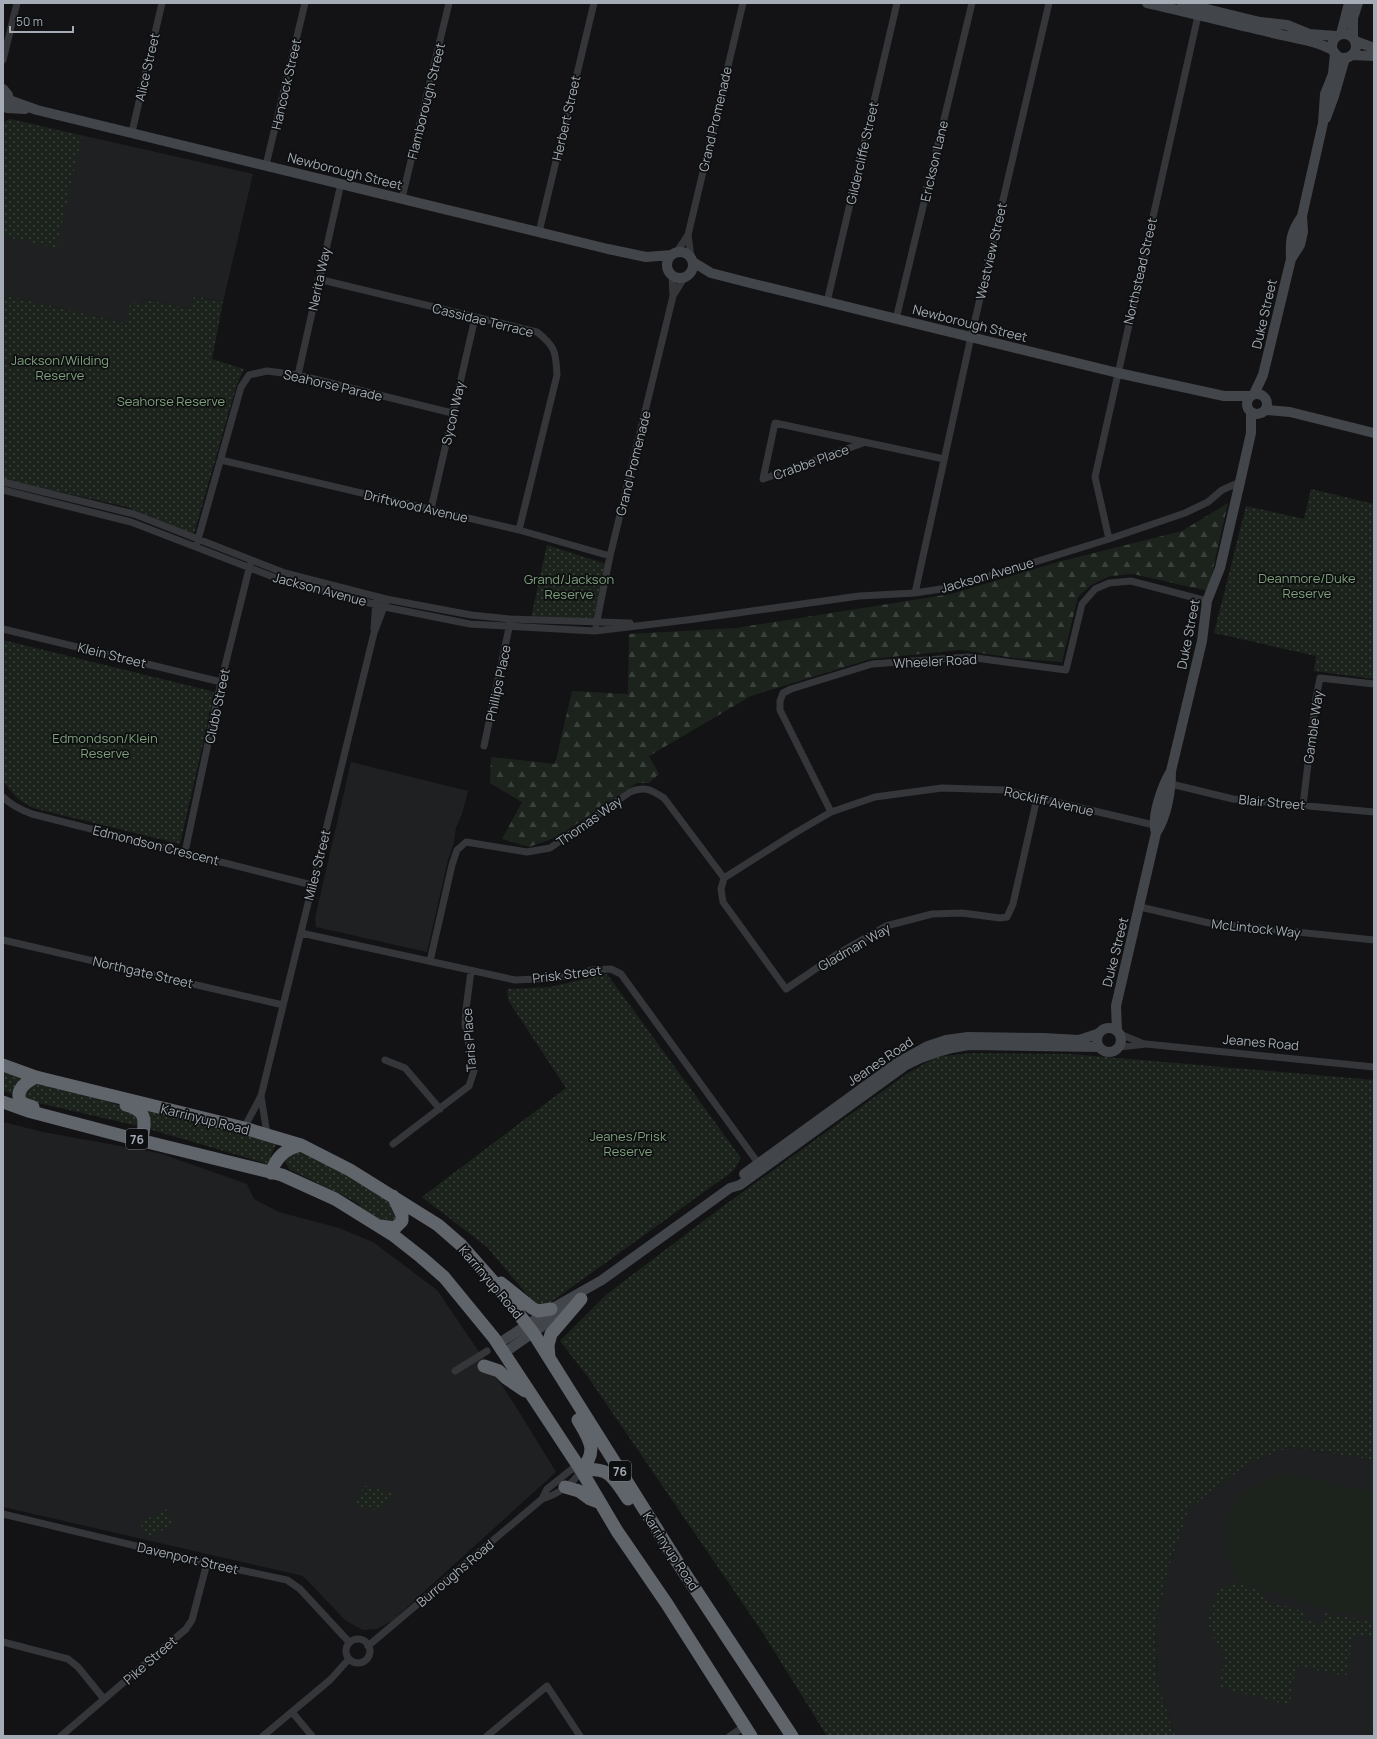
<svg xmlns="http://www.w3.org/2000/svg" width="1377" height="1739" font-family="Manrope,sans-serif">
<defs>
<pattern id="grass-dots" width="8" height="8" patternUnits="userSpaceOnUse"><rect width="8" height="8" fill="#1c231c"/><path d="M2 2h.1M6 6h.1" fill="none" stroke="#3a403b" stroke-width="1.8" stroke-linecap="round"/></pattern>
<pattern id="forest-firs" width="22" height="20" patternUnits="userSpaceOnUse"><rect width="22" height="20" fill="#1c231c"/><path d="M5 1l3.5 6h-7zM16 11l3.5 6h-7z" fill="#3a403b"/></pattern>
</defs>
<rect width="100%" height="100%" fill="#131315"/>
<!-- built -->
<path fill="#1f2022" d="M10,119L253,174L223,302L194,296L191,309L144,299L143,304L126,323L3,295V122Z
M351,762L468,791L462,814L456,828L454,842L448,860L427,952L316,927L315,918Z
M3,1122L43,1132L159,1153L247,1184L254,1199L279,1212L339,1228L373,1242L437,1290L513,1402L556,1472L392,1621L377,1629L363,1630L346,1621L303,1576L3,1507Z
M1289,1447L1374,1460V1736H1175L1157,1681L1155,1626L1170,1563L1189,1509L1248,1464Z"/>
<!-- grass -->
<path fill="url(#grass-dots)" d="M10,119L82,136L56,248L3,236V122Z
M3,295L126,323L131,302L143,304L144,299L191,309L194,296L223,302L212,359L244,369L237,384L194,534L127,507L3,479Z
M1311,489L1374,504V679L1314,671L1316,656L1214,633L1246,506L1304,519Z
M547,545L606,564L593,619L531,618Z
M3,640L215,692L180,844L37,809C19,802 15,796 3,781Z
M607,974L741,1158L733,1171L540,1310L487,1247L422,1197L566,1088L508,1000L507,989L550,987Z
M971,1053L1070,1054L1374,1080V1460L1289,1447L1248,1464L1189,1509L1170,1563L1155,1626L1157,1681L1175,1736H827L763,1633L588,1377L560,1341L607,1294L718,1210L908,1073L936,1057Z
M3,1069L137,1111L138,1126L30,1101L3,1091Z
M146,1108L279,1142L274,1148L268,1164L149,1129Z
M304,1151L389,1199L397,1214L394,1221L387,1223L363,1209L356,1202L289,1169L284,1160L286,1152Z
M365,1486L392,1493C390,1497 387,1503 384,1507C377,1513 360,1508 354,1502Z
M166,1509L174,1524L148,1538L140,1523Z
M1235,1583L1264,1592L1263,1599L1305,1612L1304,1619L1322,1624L1326,1612L1337,1616L1374,1621V1639L1361,1635L1353,1637L1346,1676L1296,1666L1290,1701L1285,1704L1219,1687L1225,1655L1211,1633L1208,1620L1212,1603L1220,1589Z"/>
<!-- forest -->
<path fill="url(#forest-firs)" d="M1228,503L1208,591L1133,574L1110,576L1091,585L1078,597L1062,662L1022,659L960,650L871,659L751,696L649,756L659,774L649,783H637L557,837L529,847L502,839L522,802L490,783L491,757L555,764L572,691L628,694L629,634L736,628L951,594L1058,562L1182,531Z"/>
<!-- garden -->
<path fill="#1c231c" d="M1285,1473L1374,1493V1617L1338,1612L1242,1584L1232,1569L1224,1543L1228,1516L1243,1493Z"/>
<g fill="none" stroke-linecap="round" stroke-linejoin="round">
<!-- street -->
<path stroke="#34363a" stroke-width="7" d="M3,60L17,3
M132,132L162,3
M266,165L305,3
M402,198L449,3
M539,232L594,3
M688,235L691,257
M676,253L688,235L743,3
M318,279L537,332C555,346 556,352 557,375L519,530
M673,296L684,278
M827,302L897,3
M896,319L972,3
M298,375L341,183
M863,443L763,479L775,423L944,459
M221,460L519,530L610,556
M3,482L134,514L285,573L386,599L471,615L510,619L630,623
M3,490L131,522L284,581L385,607L470,624L595,631L695,619L859,596L915,593L954,587L1109,539L1185,513L1208,502L1222,490L1240,482
M431,509L475,318
M1109,539L1095,477L1199,11
M197,543L241,387L249,375L267,371L298,375L452,413
M915,593L971,337L1049,3
M596,625L610,556L673,296L672,276
M3,629L221,682
M374,629L376,600
M484,746L510,623
M1171,784L1233,799L1374,812
M3,797C12,806 21,810 32,814L312,885
M1303,805L1316,698L1320,678L1374,684
M831,812L780,710V701L783,693L791,689L872,664L968,657L1066,670L1082,604L1095,589L1109,583L1131,581L1207,601
M185,852L221,682L250,565
M724,878L721,889L723,902L786,989L839,953L886,926L932,914L962,913L1000,918L1007,917L1013,904L1037,798
M724,878L795,833L831,812L875,797L942,788L1005,790L1154,825
M1140,907L1209,923L1374,940
M301,933L515,980L558,978L593,970L611,969L621,974L761,1167
M3,940L283,1005
M430,961L452,865L457,850L466,842L527,852L550,848L630,792C645,786 650,789 664,798L724,878
M1120,1034L1144,1044
M1119,1047L1146,1044L1374,1067
M385,1060L405,1068L440,1109
M261,1096L267,1134
M244,1128L261,1096L374,633L385,604
M393,1144L469,1086L474,1071L465,1024L466,1009L471,971
M455,1371L487,1351
M3,1514L207,1563L287,1580L300,1589L349,1642
M346 1651a12 12 0 1 1 24 0a12 12 0 1 1-24 0Z
M3,1642L68,1659L78,1667L104,1699
M368,1646L542,1499L547,1489L572,1469L581,1470C574,1484 556,1495 542,1499
M292,1712L312,1736
M61,1736L186,1629L192,1620L207,1563
M263,1736L330,1680L349,1659
M487,1736L547,1686L580,1736
M730,1736L745,1726"/>
<!-- secondary -->
<path stroke="#42454a" stroke-width="10" d="M1147,3C1188,12 1228,23 1269,32C1291,38 1312,39 1333,50
M1182,3L1260,22L1287,25L1309,34L1336,36
M1341,34L1349,3
M1332 46a12 12 0 1 1 24 0a12 12 0 1 1-24 0Z
M1353,38V18L1358,3
M1355,41L1374,48
M1352,55L1374,56
M3,89L8,95V106
M9,100L37,110L608,249L646,257L672,255
M7,108L25,109
M1326,118L1334,96L1345,58
M667 265a13 13 0 1 1 26 0a13 13 0 1 1-26 0Z
M1291,259L1300,245L1303,232L1302,216L1323,123L1325,94L1333,74L1335,53
M693,262L711,273L754,284L1118,373L1224,396H1250
M1247 404a10 10 0 1 1 20 0a10 10 0 1 1-20 0Z
M1254,394L1263,375L1291,259C1290,240 1291,232 1302,216
M1266,410L1290,412L1374,433
M1156,833C1151,817 1162,786 1171,771
M1097 1040a12 12 0 1 1 24 0a12 12 0 1 1-24 0Z
M1117,1031L1116,1006L1156,833C1167,816 1171,791 1171,771L1202,641L1207,601L1220,568L1240,482L1251,433V413
M744,1174L897,1063L928,1046L946,1040L968,1037L1043,1038L1079,1040L1097,1034
M498,1344L551,1309L602,1280L730,1188L740,1185L906,1065C927,1054 946,1048 969,1045L1099,1047
M504,1353L570,1307"/>
<!-- highway -->
<path stroke="#60646b" stroke-width="13" d="M3,1065L36,1077L244,1128L301,1145L350,1170L438,1225L461,1245L498,1287L534,1334L678,1563L792,1736
M3,1102L28,1111L127,1137L282,1175L335,1199L393,1235L421,1257L444,1277L494,1338L581,1470L617,1531L667,1604L751,1736
M126,1105C148,1111 145,1121 142,1140
M33,1107L21,1103C14,1090 26,1082 36,1077
M271,1173C276,1157 285,1149 301,1145
M380,1226L395,1228L402,1221V1215L393,1196
M501,1283L532,1308L538,1311L551,1309
M549,1358L548,1345L551,1334L581,1299
M484,1366L499,1371L506,1378L525,1391
M578,1420C589,1439 599,1451 581,1470
M581,1470C610,1467 612,1476 628,1499
M565,1487L579,1491L590,1499L598,1502"/>
</g>
<g text-anchor="middle" dominant-baseline="central" stroke-width="3.5" stroke-linejoin="round" paint-order="stroke">
<!-- shield labels -->
<g fill="#0e0f10" stroke="#787d84" stroke-width="1">
<rect x="126" y="1129" width="22" height="20" rx="3"/>
<rect x="609" y="1461" width="22" height="20" rx="3"/>
</g>
<g font-size="12" font-weight="bold" fill="#a5acb5">
<text x="137" y="1139">76</text>
<text x="620" y="1471">76</text>
</g>
<!-- street labels -->
<g font-size="13" fill="#a5acb5" stroke="#0e0f10">
<text transform="translate(147 67) rotate(-77)">Alice Street</text>
<text transform="translate(286 84) rotate(-77)">Hancock Street</text>
<text transform="translate(426 101) rotate(-76)">Flamborough Street</text>
<text transform="translate(566 118) rotate(-77)">Herbert Street</text>
<text transform="translate(715 119) rotate(-77)">Grand Promenade</text>
<text transform="translate(862 153) rotate(-77)">Gildercliffe Street</text>
<text transform="translate(934 161) rotate(-77)">Erickson Lane</text>
<text transform="translate(345 171) rotate(14)">Newborough Street</text>
<text transform="translate(991 251) rotate(-77)">Westview Street</text>
<text transform="translate(1140 271) rotate(-77)">Northstead Street</text>
<text transform="translate(319 279) rotate(-78)">Nerita Way</text>
<text transform="translate(1264 314) rotate(-77)">Duke Street</text>
<text transform="translate(483 320) rotate(14)">Cassidae Terrace</text>
<text transform="translate(970 323) rotate(14)">Newborough Street</text>
<text transform="translate(333 385) rotate(13)">Seahorse Parade</text>
<text transform="translate(453 413) rotate(-77)">Sycon Way</text>
<text transform="translate(811 462) rotate(-20)">Crabbe Place</text>
<text transform="translate(633 463) rotate(-76)">Grand Promenade</text>
<text transform="translate(416 506) rotate(13)">Driftwood Avenue</text>
<text transform="translate(987 575) rotate(-16)">Jackson Avenue</text>
<text transform="translate(320 589) rotate(15)">Jackson Avenue</text>
<text transform="translate(1188 634) rotate(-79)">Duke Street</text>
<text transform="translate(112 655) rotate(14)">Klein Street</text>
<text transform="translate(935 661) rotate(-3)">Wheeler Road</text>
<text transform="translate(498 683) rotate(-78)">Phillips Place</text>
<text transform="translate(217 706) rotate(-78)">Clubb Street</text>
<text transform="translate(1313 727) rotate(-82)">Gamble Way</text>
<text transform="translate(1049 801) rotate(13)">Rockliff Avenue</text>
<text transform="translate(1272 802) rotate(5)">Blair Street</text>
<text transform="translate(589 821) rotate(-35)">Thomas Way</text>
<text transform="translate(156 845) rotate(14)">Edmondson Crescent</text>
<text transform="translate(317 865) rotate(-76)">Miles Street</text>
<text transform="translate(1256 928) rotate(6)">McLintock Way</text>
<text transform="translate(854 947) rotate(-30)">Gladman Way</text>
<text transform="translate(1115 952) rotate(-76)">Duke Street</text>
<text transform="translate(143 972) rotate(13)">Northgate Street</text>
<text transform="translate(567 974) rotate(-7)">Prisk Street</text>
<text transform="translate(469 1040) rotate(-94)">Taris Place</text>
<text transform="translate(1261 1042) rotate(5)">Jeanes Road</text>
<text transform="translate(880 1061) rotate(-34)">Jeanes Road</text>
<text transform="translate(205 1119) rotate(14)">Karrinyup Road</text>
<text transform="translate(491 1282) rotate(50)">Karrinyup Road</text>
<text transform="translate(671 1551) rotate(57)">Karrinyup Road</text>
<text transform="translate(188 1558) rotate(13)">Davenport Street</text>
<text transform="translate(455 1573) rotate(-40)">Burroughs Road</text>
<text transform="translate(150 1660) rotate(-41)">Pike Street</text>
</g>
<!-- park labels -->
<g font-size="13" fill="#7ea07c" stroke="#0e0f10">
<text x="60" y="360">Jackson/Wilding<tspan x="60" dy="15">Reserve</tspan></text>
<text x="171" y="401">Seahorse Reserve</text>
<text x="1307" y="578">Deanmore/Duke<tspan x="1307" dy="15">Reserve</tspan></text>
<text x="569" y="579">Grand/Jackson<tspan x="569" dy="15">Reserve</tspan></text>
<text x="105" y="738">Edmondson/Klein<tspan x="105" dy="15">Reserve</tspan></text>
<text x="628" y="1136">Jeanes/Prisk<tspan x="628" dy="15">Reserve</tspan></text>
</g>
</g>
<!-- border -->
<rect width="1377" height="1739" fill="none" stroke="#a5acb5" stroke-width="8"/>
<!-- scale -->
<path d="M10 26v6h63v-6" fill="none" stroke="#a5acb5" stroke-width="2"/>
<text x="16" y="26" font-size="12" fill="#a5acb5" stroke="#0e0f10" stroke-width="3" paint-order="stroke">50 m</text>
</svg>
